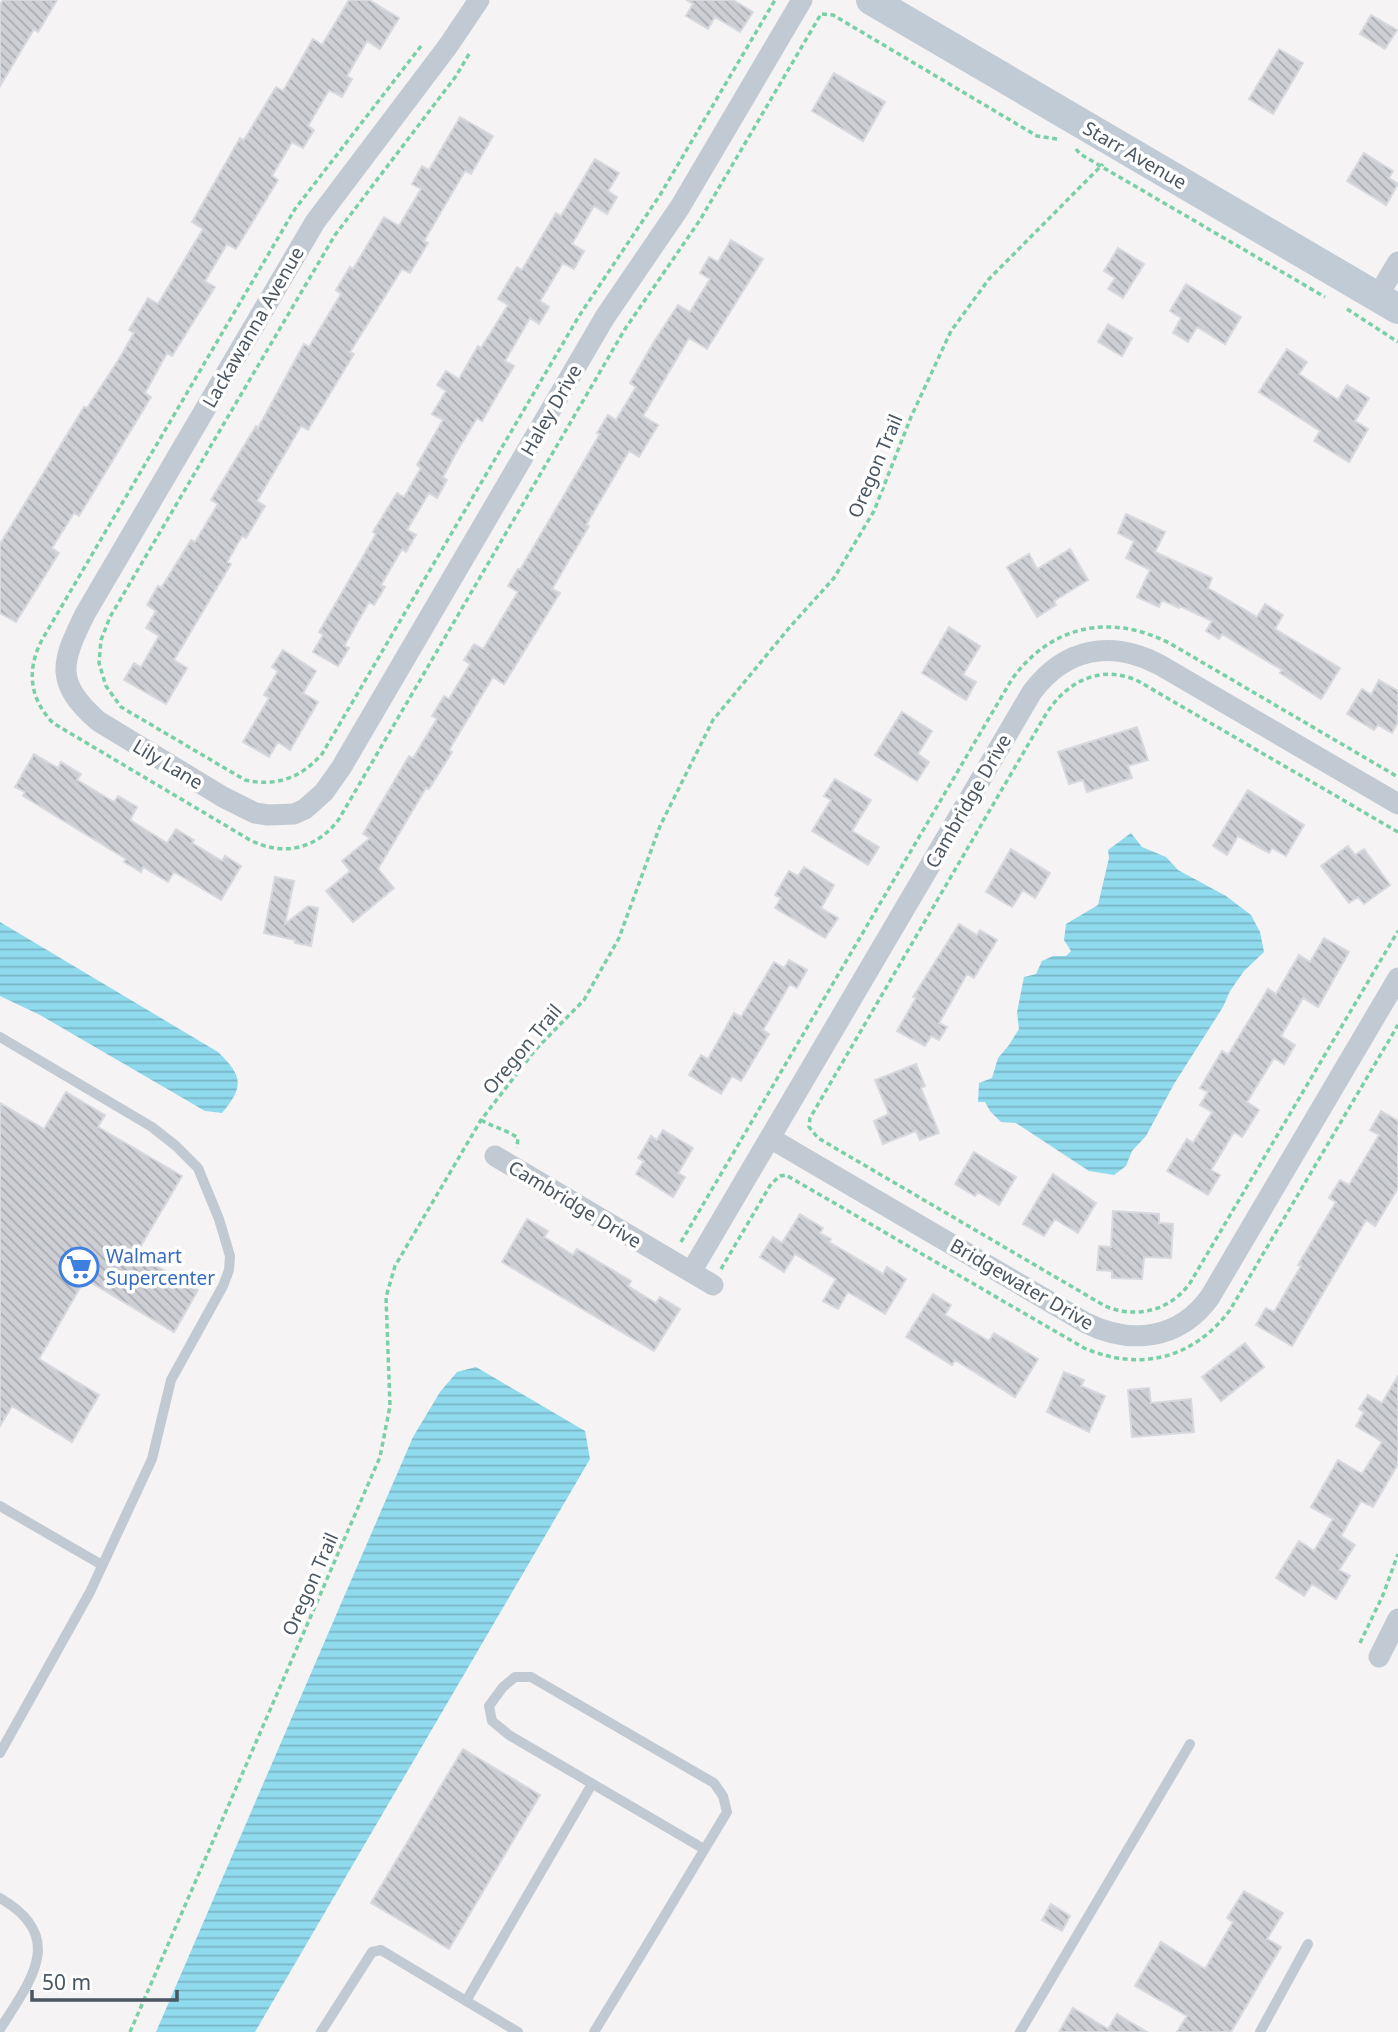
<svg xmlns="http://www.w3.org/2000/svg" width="1398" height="2032" font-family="'Noto Sans',sans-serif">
<defs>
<pattern id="water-rules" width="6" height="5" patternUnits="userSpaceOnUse" patternTransform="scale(1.75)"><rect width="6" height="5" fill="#90daee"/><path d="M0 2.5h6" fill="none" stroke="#78b4c4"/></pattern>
<pattern id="building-back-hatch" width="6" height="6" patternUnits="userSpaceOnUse" patternTransform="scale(1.75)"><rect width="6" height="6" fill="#cdcfd5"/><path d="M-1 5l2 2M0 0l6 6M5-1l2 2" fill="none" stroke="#a8abb0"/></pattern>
</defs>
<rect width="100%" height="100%" fill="#f5f3f3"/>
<!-- water -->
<path fill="url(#water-rules)" d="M1131,833L1142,847L1166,857L1178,870L1226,896L1251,915L1260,932L1264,952L1244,971L1230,991L1223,1007L1174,1084L1146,1136L1132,1151L1126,1166L1114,1175L1089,1171L1016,1123L1001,1122L990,1111L985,1102H978L979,1083L992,1078L998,1058L1009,1045L1019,1029L1017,1012L1024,977L1036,974L1042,961L1053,956H1066L1071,951L1064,940L1066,924L1098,905L1109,858L1108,850Z
M0,922L218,1052C242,1075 245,1086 222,1113L205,1111L40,1015L0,996Z
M476,1367L585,1431L590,1459L255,2032H156L413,1437L440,1392L457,1372Z"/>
<!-- building -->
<path fill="url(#building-back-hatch)" stroke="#d7d9de" stroke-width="2" d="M3,0H57L38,32L34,29L0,86V5Z
M349,0H369L399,18L380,49L367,41L347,76L352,79L342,97L329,90L308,126L314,130L303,148L292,142L272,176L278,180L236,249L227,244L205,281L215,287L172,356L167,353L145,393L151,397L79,516L74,513L52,548L59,553L16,622L0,613V544L84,407L87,408L119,359L134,333L129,330L148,298L158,304L203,229L192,222L240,138L244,140L276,87L283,91L313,39L322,45Z
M687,0H733L753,12L740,32L715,17L708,29L686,16L693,4Z
M1371,15L1397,30L1385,49L1360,34Z
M1279,49L1303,63L1273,114L1249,99Z
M834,73L885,102L863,141L812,111Z
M460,117L493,136L471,174L465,171L424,241L428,243L410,273L402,269L350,352L354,354L308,430L301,426L257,501L265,506L246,538L242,536L227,562L231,564L174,660L187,668L166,704L124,680L134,663L141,667L159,636L146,628L156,611L147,605L158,586L161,588L191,540L195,542L218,504L211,500L256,426L258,428L304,344L309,347L330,312L341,294L336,290L350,267L353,269L384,217L399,226L421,189L412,184L422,166L429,170Z
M1364,153L1393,171L1389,178L1398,184L1386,205L1347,181Z
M595,159L619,173L608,191L617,197L607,214L594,206L572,244L584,251L574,269L563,263L540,301L549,307L539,324L530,318L505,361L514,366L482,421L477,418L457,451L443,477L447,480L437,498L429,493L407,530L416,535L406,552L402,549L381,585L385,587L374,605L369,602L344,646L349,648L338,666L313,652L323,635L319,632L376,534L373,532L397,493L404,497L421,468L417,465L443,420L432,414L446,391L437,385L446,371L459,379L478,346L481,348L508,305L498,299L517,267L522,270L556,213L561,216Z
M731,240L763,259L707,349L689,338L643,416L658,425L639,457L629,451L586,525L589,526L552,589L560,593L504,684L493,677L449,750L452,752L429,789L426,788L378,869L394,888L353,922L326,891L350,871L342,861L370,838L363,834L409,756L413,758L437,719L432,716L444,696L449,699L470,664L464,660L474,644L483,649L496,628L518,592L508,586L518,569L520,570L600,434L597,433L608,415L616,420L636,387L630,383L655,340L678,305L690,312L710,279L700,273L709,257L718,262Z
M1118,248L1144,264L1123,298L1108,289L1115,278L1104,271Z
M1186,284L1241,317L1225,344L1197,327L1188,342L1173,333L1181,318L1170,311Z
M1108,324L1132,338L1122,356L1098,342Z
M1287,349L1307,362L1299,374L1338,400L1347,385L1369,398L1355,421L1368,429L1349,462L1314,441L1320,431L1259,392Z
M1126,514L1165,532L1155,552L1212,578L1208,588L1257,617L1265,604L1283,615L1275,629L1340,668L1321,699L1280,673L1282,670L1222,634L1219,639L1206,631L1212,621L1180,606L1179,608L1162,600L1159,607L1137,597L1150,570L1126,558L1134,541L1118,533Z
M1070,549L1088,580L1054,601L1056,605L1037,617L1007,567L1029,554L1037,569Z
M949,627L980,646L963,675L976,682L966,700L922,673Z
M283,650L316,671L303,693L318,702L290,750L278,742L269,757L243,742L269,698L264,695L278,671L272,667Z
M1379,680L1398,691V722L1392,733L1378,725L1374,730L1347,714L1362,689L1371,695Z
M902,712L932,731L918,754L929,762L917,781L875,755Z
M1137,727L1148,760L1128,766L1132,778L1087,792L1083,780L1069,784L1058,752Z
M34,754L58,768L61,762L81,774L77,780L114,802L118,796L137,807L130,820L167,843L176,829L194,840L192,843L222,861L225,856L241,866L221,900L174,872L168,882L143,867L141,872L124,862L126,859L23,796L25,792L15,787Z
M835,779L871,800L852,831L879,847L868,865L812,831L831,800L824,796Z
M1248,790L1304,825L1286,856L1272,848L1269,853L1238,836L1227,855L1213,846Z
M1348,846L1355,855L1364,849L1390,885L1364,904L1358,897L1349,903L1321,866Z
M1011,849L1050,873L1035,898L1023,890L1012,907L986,892Z
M804,867L834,885L821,908L838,918L825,938L775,908L781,898L775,895L789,871L798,876Z
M275,877L294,881L285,924L308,906L318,908L311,946L295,943V940L264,933Z
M959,924L977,935L980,930L997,940L974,978L967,974L939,1023L947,1027L939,1040L931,1036L925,1046L897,1031L916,998L913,997Z
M1324,938L1349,952L1318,1007L1303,998L1281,1036L1295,1045L1284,1064L1274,1058L1247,1102L1259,1110L1242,1137L1234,1132L1211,1170L1220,1175L1208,1195L1167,1171L1187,1139L1193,1143L1212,1112L1200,1105L1208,1092L1200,1088L1222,1051L1228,1055L1268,989L1276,994L1299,955L1310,962Z
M789,960L807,970L797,988L790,984L763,1030L769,1034L741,1081L732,1076L721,1094L689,1075L701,1055L708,1059L734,1013L741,1017L774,962L784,968Z
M916,1064L925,1086L921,1088L939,1133L920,1140L916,1131L883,1144L874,1121L889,1114L875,1080Z
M66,1092L105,1115L98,1127L182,1176L136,1254L198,1290L174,1332L85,1279L39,1359L99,1395L72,1442L12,1406L0,1426V1103L44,1129Z
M1381,1111L1398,1121V1188L1375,1226L1366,1220L1292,1346L1256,1325L1266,1308L1274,1312L1301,1266L1298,1265L1336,1202L1329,1198L1340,1180L1349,1185L1379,1135L1370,1130Z
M663,1130L693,1148L678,1173L685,1177L673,1197L636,1174L644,1161L638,1158L651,1136L657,1140Z
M974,1152L1016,1177L999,1205L978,1192L975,1196L955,1184Z
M1053,1174L1096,1203L1078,1233L1055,1219L1044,1236L1023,1224Z
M1113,1211L1159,1214V1223L1173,1224L1171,1258L1144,1257L1142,1279L1112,1278V1271L1097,1270L1099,1246L1111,1247Z
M800,1214L823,1228L820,1233L831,1239L829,1242L883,1274L887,1267L906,1279L885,1314L848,1292L838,1309L823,1301L836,1279L795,1254L784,1272L760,1257L773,1237L782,1243Z
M527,1219L548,1231L544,1237L573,1255L577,1249L631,1281L628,1286L656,1303L660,1297L680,1309L654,1351L502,1262Z
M933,1294L951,1305L945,1315L989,1341L994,1333L1038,1359L1015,1397L955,1360L952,1365L906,1337Z
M1245,1343L1264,1367L1221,1401L1202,1377Z
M1064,1372L1084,1380L1081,1386L1105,1396L1089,1432L1047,1412Z
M1398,1376V1464L1373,1507L1361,1501L1341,1536L1355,1545L1339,1570L1350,1576L1336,1599L1312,1584L1304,1596L1276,1578L1299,1541L1314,1551L1333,1519L1311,1507L1338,1460L1362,1474L1382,1442L1356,1426L1364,1412L1359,1409L1368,1395L1382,1403Z
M1149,1388L1151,1403L1191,1399L1194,1432L1132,1437L1128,1390Z
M463,1749L540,1795L449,1949L371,1903Z
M1244,1891L1283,1913L1267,1939L1281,1947L1231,2032H1177L1187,2016L1135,1986L1161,1942L1205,1969L1233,1922L1227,1918Z
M1051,1904L1070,1916L1062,1931L1042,1920Z
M1073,2008L1108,2029L1117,2014L1147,2032H1059Z"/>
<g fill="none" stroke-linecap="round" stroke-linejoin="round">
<!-- path -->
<path stroke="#7ad0a6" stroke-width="3.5" stroke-dasharray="5 3.5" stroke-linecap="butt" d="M822,14L833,15L1037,136L1057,139
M421,46L295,209L43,638C26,669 29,698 53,723L250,840C283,857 317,849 339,819L625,329L700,220L821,14
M469,54L456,76L335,235L110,617L101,640L99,663L106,686L121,707L245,780C276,787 301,778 322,754L579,316L660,195L775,0
M1076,149L1080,154L1325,297
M1347,309L1398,342
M1398,832L1138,681C1101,664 1067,681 1046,714L810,1118L809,1127L818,1138L1105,1306C1136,1319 1170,1311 1190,1283L1398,931
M481,1120C493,1127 507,1130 518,1138L517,1148
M681,1242L1012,679C1052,624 1112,613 1171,644L1398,777
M721,1269L771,1184L780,1176L786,1175L1084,1348C1140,1372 1193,1359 1230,1310L1398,1025
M1360,1643L1383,1595L1398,1554
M130,2032L380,1457L390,1406L386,1297L395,1266L481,1120L536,1049L584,1000L619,938L660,826L713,720L789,628L834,578L874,511L911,417L951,331L989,279L1103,164"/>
<!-- lane -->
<path stroke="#c1cad2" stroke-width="10" d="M0,1037L152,1127L176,1146L198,1168L219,1219L230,1256L229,1270L223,1286L171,1380L152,1459L90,1592L0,1753
M0,1506L102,1565
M0,1898C67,1937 31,1980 0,2029
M466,2001L592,1784
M321,2032L372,1952L381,1950L518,2032
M594,2032C639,1959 683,1885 727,1812L723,1796L714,1783L531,1677H515L503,1687L489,1706L492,1721L509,1735L704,1849
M1020,2032L1190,1744
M1260,2032L1308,1944"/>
<!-- street -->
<path stroke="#c1cad2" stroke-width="21" d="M479,0L448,46L315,222L85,614C61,663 54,682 98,721L223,797L255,813L268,815L294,814L305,809L324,792L341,768L605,317L680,207L802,0
M1377,297L1398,262
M770,1138L1086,1323C1131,1345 1179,1340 1210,1297L1398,978
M495,1156L713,1285
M691,1272L1032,692C1065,648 1111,639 1160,665L1398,804
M1379,1657L1398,1619"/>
<!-- secondary -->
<path stroke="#c1cbd6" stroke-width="30" d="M871,0L1398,309"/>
</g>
<!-- icons -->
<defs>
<symbol id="supermarket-ring" viewBox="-11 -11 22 22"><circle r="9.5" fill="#fff" stroke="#3f7fe0" stroke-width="1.5"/><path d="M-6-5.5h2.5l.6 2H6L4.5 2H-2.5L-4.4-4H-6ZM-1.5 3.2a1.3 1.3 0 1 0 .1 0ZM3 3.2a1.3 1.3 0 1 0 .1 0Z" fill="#3f7fe0"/></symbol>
</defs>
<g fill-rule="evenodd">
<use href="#supermarket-ring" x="57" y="1245" width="44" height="44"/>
</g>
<g text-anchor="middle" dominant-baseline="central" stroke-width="7" stroke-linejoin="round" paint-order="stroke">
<!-- street labels -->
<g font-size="19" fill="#4a5661" stroke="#fff">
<text transform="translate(1135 155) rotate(30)">Starr Avenue</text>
<text transform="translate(253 327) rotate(-60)">Lackawanna Avenue</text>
<text transform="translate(551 410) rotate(-60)">Haley Drive</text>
<text transform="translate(875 466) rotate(-67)">Oregon Trail</text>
<text transform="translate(168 764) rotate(31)">Lily Lane</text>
<text transform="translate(968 801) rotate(-60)">Cambridge Drive</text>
<text transform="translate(522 1049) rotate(-50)">Oregon Trail</text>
<text transform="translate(575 1204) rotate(31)">Cambridge Drive</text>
<text transform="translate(1022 1284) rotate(30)">Bridgewater Drive</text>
<text transform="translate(310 1584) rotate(-66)">Oregon Trail</text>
</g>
<!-- shop labels -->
<g font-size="19" fill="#366cbe" stroke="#fff" text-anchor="start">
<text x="106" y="1256">Walmart<tspan x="106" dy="22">Supercenter</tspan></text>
</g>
</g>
<!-- scale -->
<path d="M32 1990v10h145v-10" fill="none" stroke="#4a5661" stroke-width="3.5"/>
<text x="42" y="1990" font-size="21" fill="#4a5661" stroke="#ffffff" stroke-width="5" paint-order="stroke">50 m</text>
</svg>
